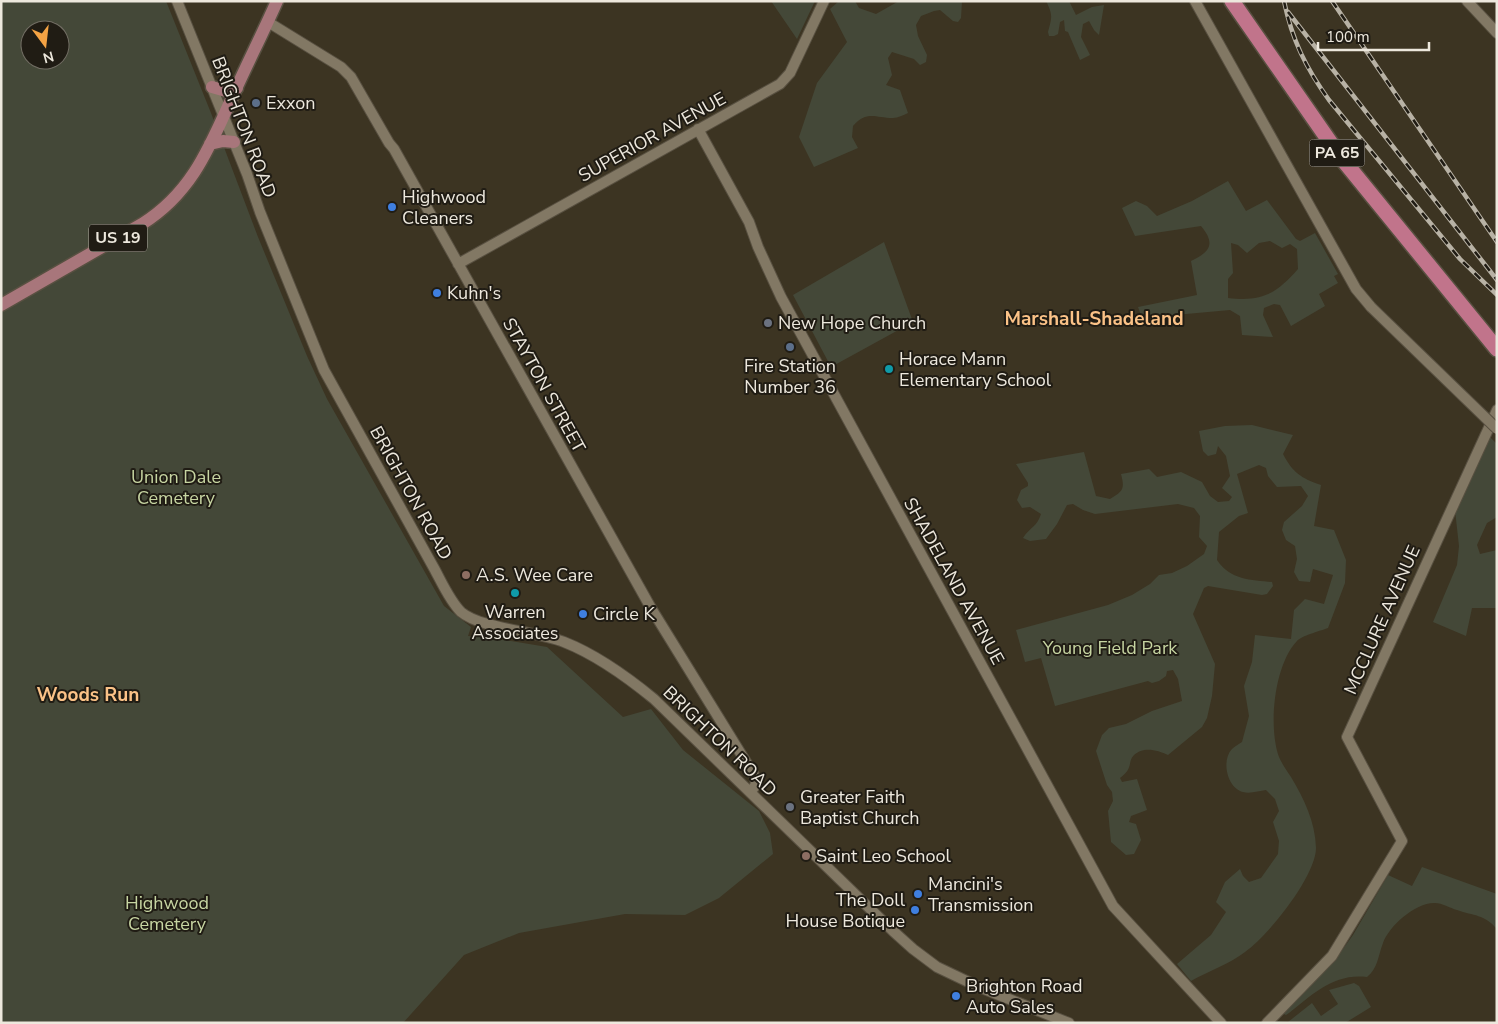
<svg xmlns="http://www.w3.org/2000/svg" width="1498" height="1024" font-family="'Nunito Sans',sans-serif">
<rect width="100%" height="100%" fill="#3c3422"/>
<!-- green -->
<path fill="#444838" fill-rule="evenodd" d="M1,1H166L211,113L258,237L307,356L327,399L444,606L471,627L468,636L486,637L547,647L623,717L651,709L683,750L759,811L770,833L773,854L719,898L685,915L625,914L519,933L464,955L403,1023H1ZM30,30H60V60H30Z
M771,1H815L797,39Z
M839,1H855L859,8L876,14L899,1H962L961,18L958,22L953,21L940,10L934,11L921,16L916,25L918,36L927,55L926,62L920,65L914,59L892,52L888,58L892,75L886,85L900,90L908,113C903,115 898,118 893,118C875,118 867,110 853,126L852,137L858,148L814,167L799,137L817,83L847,42L830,9Z
M1046,1H1069L1076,15L1092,7L1104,5L1099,35L1094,30L1089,21L1083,24L1081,37L1090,55L1080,60L1068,32L1065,31L1064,20L1060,22L1058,34L1054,36H1049L1048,32C1052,17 1053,15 1046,1Z
M1228,181L1246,211L1267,200L1296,239L1300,241L1315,233L1338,274L1334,276L1338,283L1319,294L1325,306L1291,326L1280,305L1274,304L1264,308L1263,315L1273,337L1242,335L1240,316L1230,310L1142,318L1138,307L1197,295L1191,261C1210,252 1216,244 1201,226L1135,236L1122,208L1136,201L1147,206L1157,216L1192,201ZM1270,241L1282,248L1290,244L1297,249L1298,269C1276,294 1262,302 1228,298V279L1233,273L1231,243L1238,245L1247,253L1259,243Z
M884,242L913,322L831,367L793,295Z
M1252,425L1293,435L1283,454C1293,473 1301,478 1321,485L1314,526L1334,530L1346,560L1345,583L1328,628C1320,631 1301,636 1297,641C1274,665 1268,727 1279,757C1282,764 1287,771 1291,777C1304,799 1315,821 1316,848C1316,876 1268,936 1245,952C1231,963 1207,972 1191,981L1177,964L1211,935L1226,912L1216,902L1225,882L1240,869L1243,876L1249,882L1261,878L1278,854L1279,841L1273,822L1279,811L1275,799L1266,790C1259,791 1250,794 1243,792C1227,788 1221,760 1232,749C1235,746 1239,744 1242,742L1249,716L1244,686L1252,662L1255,635L1291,639L1294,610L1305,599L1324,604L1333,575L1313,569L1310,582L1299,581L1294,572L1297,559L1295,546L1286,540L1282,530L1284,522L1302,506L1308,496L1301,486L1277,487L1268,476L1266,468L1259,465L1237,474L1248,513L1239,516L1219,532L1217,560C1230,580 1251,580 1272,582L1273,586L1267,594L1262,595L1208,586L1204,588L1193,614L1215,664L1212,696L1207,718L1202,727L1168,755C1158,750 1143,746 1134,755C1127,762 1134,768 1120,778L1122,782L1137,779L1147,810L1131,816L1129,822L1136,824L1141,840L1134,854L1126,855L1111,842L1108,811L1113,801L1112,792L1107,785L1096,751L1102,735L1109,728L1126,724L1152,711L1182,701L1178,679L1173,670L1167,671L1166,676L1159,681L1152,683L1148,681L1055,706L1041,658L1025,662L1016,630L1108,605L1132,595L1150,584L1159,575L1172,573L1187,566L1204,554L1207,546L1199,537L1200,516L1194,508L1178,504L1095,514L1083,510L1073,504L1067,505L1057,524L1046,539L1030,541L1023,538C1030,527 1037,527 1041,514L1030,507L1022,508L1017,500L1021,490L1028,486V483L1016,464L1084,452L1096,496L1110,499C1123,491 1125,489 1121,474L1149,469L1157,477L1181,472L1202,482L1210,496L1218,502L1229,501L1232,497L1222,488L1230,476L1226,456L1218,446L1216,454L1208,456L1203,451L1199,431L1225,426Z
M1490,437L1497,444V517L1487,523L1477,545L1480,554L1497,550V608H1472L1466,636L1433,622L1457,565L1459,546L1455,510Z
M1422,867L1497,894V929C1484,914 1474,916 1457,910C1450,908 1442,903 1435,903C1416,902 1389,926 1383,943C1378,956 1378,968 1367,977C1334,973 1313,994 1289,1013L1286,1015L1282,1013L1335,960L1353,935L1388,875L1412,886Z
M1354,983L1359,986L1371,1007L1345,1023H1275L1276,1021L1288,1022L1312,1003L1321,1016L1338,1004L1329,990Z"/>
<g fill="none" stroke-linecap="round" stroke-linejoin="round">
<defs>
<path id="tertiary" d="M177,1L247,174L260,212L324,370L435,570C442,583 450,601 461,612C481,629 537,631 564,642C597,655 626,676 654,699L893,931L913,949L937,967L979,987L1069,1023
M1195,1L1356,289L1371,307
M1467,1L1497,33
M268,22L341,67L351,77L389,143L394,149L651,608L754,775C757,784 756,786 750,792
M698,129L749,222L758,247L781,297L1113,906L1221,1023
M458,264L780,84L790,73L824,1
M1267,1023L1332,956L1402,841L1347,737L1497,410"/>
<path id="primary" d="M212,87L226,91L237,88
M210,144L223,141L234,142
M1,305L142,224C190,194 208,151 230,102C245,68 262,35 277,1"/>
<path id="motorway" d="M1232,1L1339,155L1497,349"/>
</defs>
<!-- tertiary casing -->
<use href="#tertiary" stroke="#585041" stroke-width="12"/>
<!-- primary casing -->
<use href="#primary" stroke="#585041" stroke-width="15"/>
<!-- motorway casing -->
<use href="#motorway" stroke="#585041" stroke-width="18"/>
<!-- tertiary -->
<use href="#tertiary" stroke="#827864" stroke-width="10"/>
<!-- primary -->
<use href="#primary" stroke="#a8767b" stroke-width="12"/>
<!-- motorway -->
<use href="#motorway" stroke="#c1748b" stroke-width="15"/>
<defs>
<path id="rail" d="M1284,1C1292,40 1306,68 1329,100L1460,259L1497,295
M1332,1L1497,242
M1288,12L1497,280"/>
</defs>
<!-- rail casing -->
<use href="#rail" stroke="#b8b2a5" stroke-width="4.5"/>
<!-- rail -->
<use href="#rail" stroke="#201c14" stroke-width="2.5" stroke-dasharray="8" stroke-linecap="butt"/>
<defs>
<path id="tertiary-bridge" d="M1371,307L1497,429"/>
</defs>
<!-- tertiary-bridge casing -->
<use href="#tertiary-bridge" stroke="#585041" stroke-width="12" stroke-linecap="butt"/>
<!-- tertiary-bridge -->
<use href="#tertiary-bridge" stroke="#827864" stroke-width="10"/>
</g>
<!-- markers -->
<g fill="#5c6f8a" stroke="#201c14" stroke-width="2">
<circle cx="256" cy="103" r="5"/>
<circle cx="790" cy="347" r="5"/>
</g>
<g fill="#3f7fe0" stroke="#201c14" stroke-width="2">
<circle cx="392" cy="207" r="5"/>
<circle cx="437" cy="293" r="5"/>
<circle cx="583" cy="614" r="5"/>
<circle cx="918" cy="894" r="5"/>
<circle cx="915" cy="910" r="5"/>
<circle cx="956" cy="996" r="5"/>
</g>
<g fill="#6b7280" stroke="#201c14" stroke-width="2">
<circle cx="768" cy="323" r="5"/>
<circle cx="790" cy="807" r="5"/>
</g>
<g fill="#0f9aa8" stroke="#201c14" stroke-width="2">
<circle cx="889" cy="369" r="5"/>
<circle cx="515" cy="593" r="5"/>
</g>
<g fill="#8d6e63" stroke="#201c14" stroke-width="2">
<circle cx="466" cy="575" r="5"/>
<circle cx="806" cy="856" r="5"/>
</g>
<g text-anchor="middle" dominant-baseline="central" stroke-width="4" stroke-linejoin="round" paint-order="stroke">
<!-- shield labels -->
<g fill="#201c14" stroke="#b0aba1" stroke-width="1">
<rect x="1309.5" y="139.5" width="55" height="27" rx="4"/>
<rect x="89" y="224.5" width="58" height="27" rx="4"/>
</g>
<g font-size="16" font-weight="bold" fill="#ede8dd">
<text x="1337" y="153">PA 65</text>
<text x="118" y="238">US 19</text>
</g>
<!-- poi labels -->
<g font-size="18" fill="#ede8dd" stroke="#201c14" text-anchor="start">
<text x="266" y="103">Exxon</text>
<text x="402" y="197">Highwood<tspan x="402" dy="21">Cleaners</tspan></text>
<text x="447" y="293">Kuhn's</text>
<text x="778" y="323">New Hope Church</text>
<text x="899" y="359">Horace Mann<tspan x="899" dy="21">Elementary School</tspan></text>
<text x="790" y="366" text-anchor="middle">Fire Station<tspan x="790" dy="21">Number 36</tspan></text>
<text x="476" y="575">A.S. Wee Care</text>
<text x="515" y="612" text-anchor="middle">Warren<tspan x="515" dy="21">Associates</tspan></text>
<text x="593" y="614">Circle K</text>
<text x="800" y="797">Greater Faith<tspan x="800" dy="21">Baptist Church</tspan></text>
<text x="816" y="856">Saint Leo School</text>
<text x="928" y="884">Mancini's<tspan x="928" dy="21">Transmission</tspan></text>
<text x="905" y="900" text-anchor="end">The Doll<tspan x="905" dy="21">House Botique</tspan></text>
<text x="966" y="986">Brighton Road<tspan x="966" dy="21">Auto Sales</tspan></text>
</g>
<!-- street labels -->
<g font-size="18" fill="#ede8dd" stroke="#201c14">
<text transform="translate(244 127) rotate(69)">BRIGHTON ROAD</text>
<text transform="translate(652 137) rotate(-29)">SUPERIOR AVENUE</text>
<text transform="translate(544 385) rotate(61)">STAYTON STREET</text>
<text transform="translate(411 493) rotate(61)">BRIGHTON ROAD</text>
<text transform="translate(954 581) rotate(61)">SHADELAND AVENUE</text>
<text transform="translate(1382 620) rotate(-66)">MCCLURE AVENUE</text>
<text transform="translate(720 741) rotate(44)">BRIGHTON ROAD</text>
</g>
<!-- park labels -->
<g font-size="18" fill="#c7d5a2" stroke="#201c14">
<text x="176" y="477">Union Dale<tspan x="176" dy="21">Cemetery</tspan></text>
<text x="1110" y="648">Young Field Park</text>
<text x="167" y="903">Highwood<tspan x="167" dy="21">Cemetery</tspan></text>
</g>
<!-- neighbourhood labels -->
<g font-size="19" font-weight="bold" fill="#fbc287" stroke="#201c14">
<text x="1094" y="319">Marshall-Shadeland</text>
<text x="88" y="695">Woods Run</text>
</g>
</g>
<!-- border -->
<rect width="1498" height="1024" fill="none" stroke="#ede8dd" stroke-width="5"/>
<!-- north arrow -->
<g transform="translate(45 45) rotate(165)"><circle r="24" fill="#201c14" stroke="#726e64"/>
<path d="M0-4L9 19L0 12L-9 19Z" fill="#f4a344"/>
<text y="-8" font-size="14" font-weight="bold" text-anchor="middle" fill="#ede8dd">N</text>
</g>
<!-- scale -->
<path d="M1318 42v8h111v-8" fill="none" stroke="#ede8dd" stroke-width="2.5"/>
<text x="1326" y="42" font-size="15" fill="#ede8dd" stroke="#201c14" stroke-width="4" paint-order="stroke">100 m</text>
</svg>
